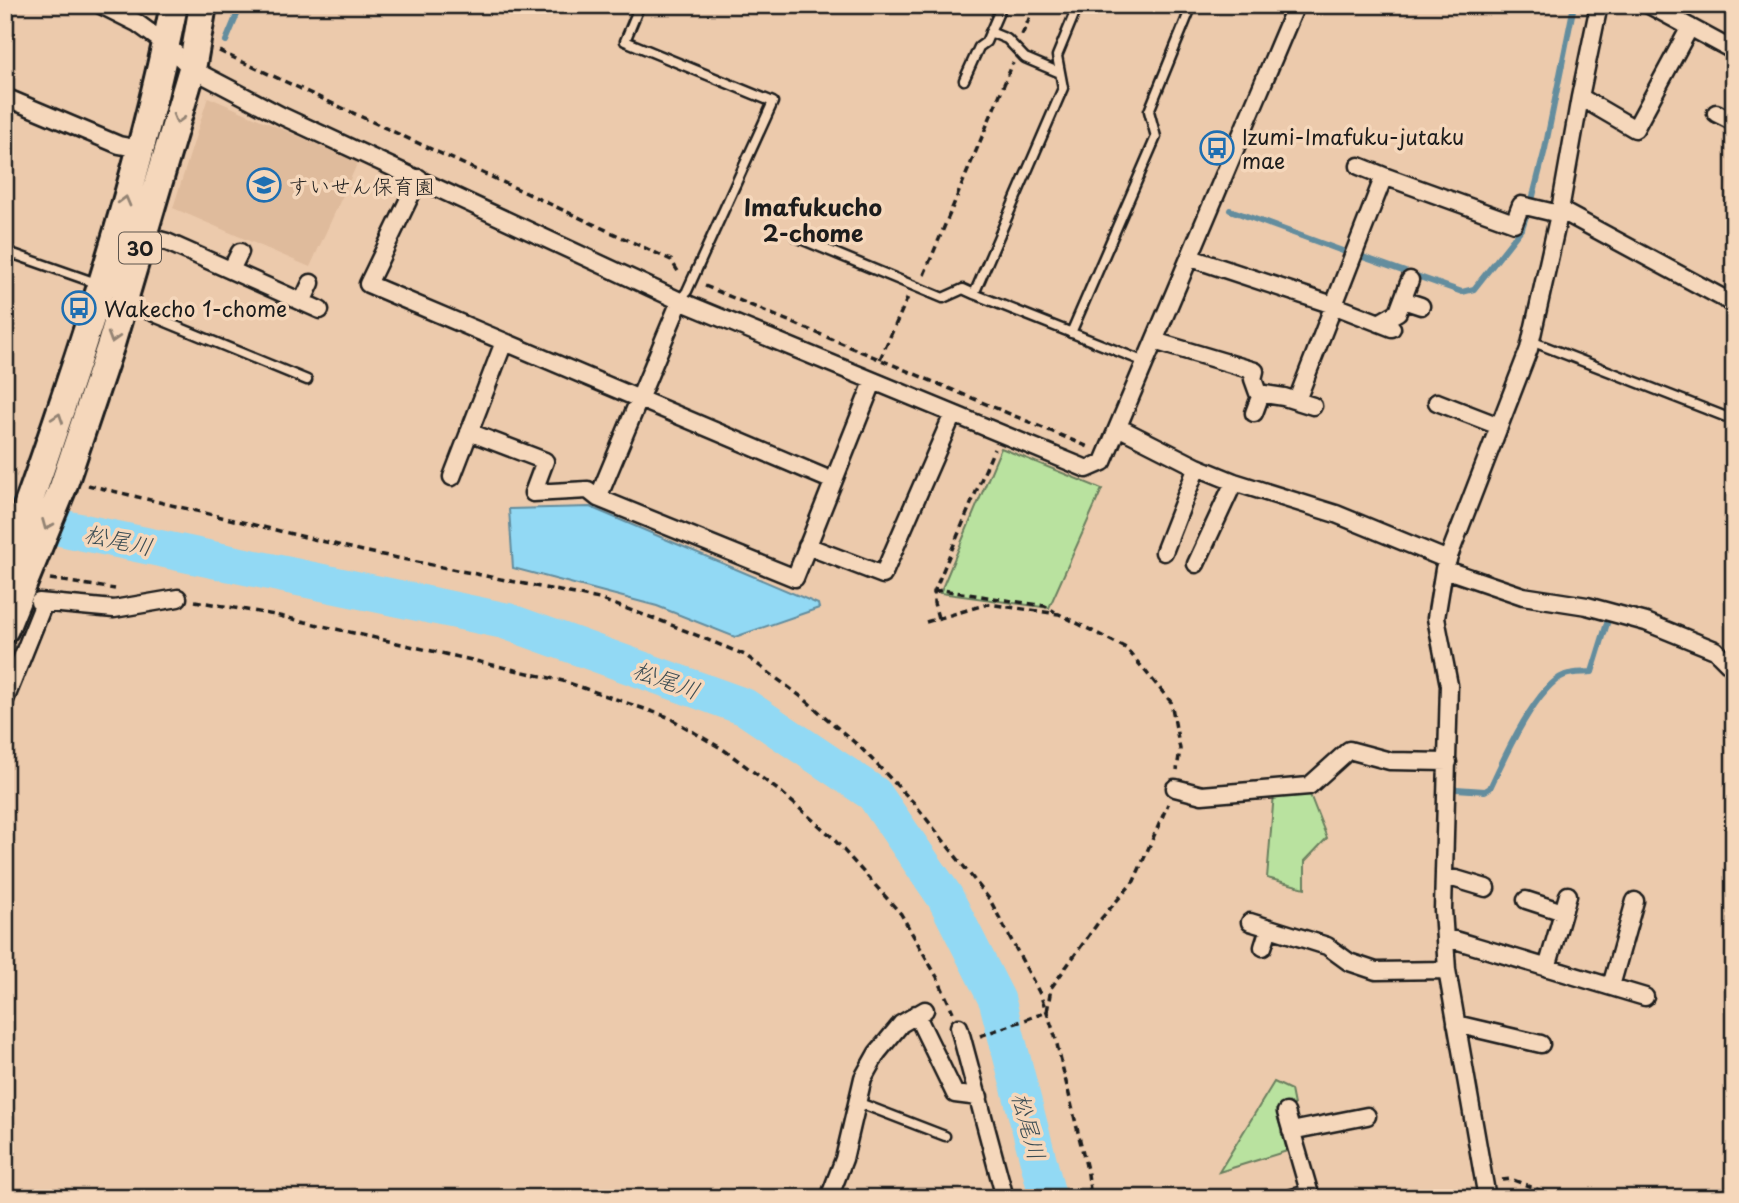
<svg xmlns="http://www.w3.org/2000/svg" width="1739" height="1203" font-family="'Playpen Sans','Klee One',sans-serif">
<rect width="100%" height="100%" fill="#eccaac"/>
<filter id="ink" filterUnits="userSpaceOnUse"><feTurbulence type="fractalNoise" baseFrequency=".0143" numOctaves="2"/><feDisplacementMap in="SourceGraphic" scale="14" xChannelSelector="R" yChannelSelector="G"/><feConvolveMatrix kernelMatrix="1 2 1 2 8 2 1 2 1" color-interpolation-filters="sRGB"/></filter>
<g filter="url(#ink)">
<!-- built -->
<path fill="#dfbb9c" d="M208,97L358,162L310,267L173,208Z"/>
<!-- green -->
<path fill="#b9e29f" stroke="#6a7f5e" stroke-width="2" d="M1001,448L1102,489L1049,608L940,593Z
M1309,792L1327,838L1305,861V888L1267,878L1274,793Z
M1274,1082L1291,1090L1294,1105L1276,1110L1287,1151L1219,1172Z"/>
<!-- water -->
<path fill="#92d9f4" stroke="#638d9e" stroke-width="2" d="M590,507L818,604L819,608L735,637L657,606L513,568L509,509Z"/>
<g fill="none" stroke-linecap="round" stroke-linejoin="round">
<!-- stream -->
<path stroke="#638d9e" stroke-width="6" d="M226,41L241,5
M1532,200L1545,149L1574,5
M1230,210L1348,253
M1360,256L1462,292L1474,289L1522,228L1527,213
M1456,789L1485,791L1490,788C1503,760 1536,686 1565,675C1573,672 1584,673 1592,672L1608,620"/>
<!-- river -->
<path stroke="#92d9f4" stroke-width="37" d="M5,516L506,621L745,707L874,794L945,897L997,1000L1048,1198"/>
<defs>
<path id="service" d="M640,5L625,41L773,102L687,291L680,301
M1078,5L1057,56L1063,88L974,294L1145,362
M990,32L1007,39L1025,58L1058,72
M964,80L979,47L986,42L1002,5
M796,237L943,298L963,289L974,294
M5,251L99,284
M125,309L144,313L307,380
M1071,333L1156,137L1149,111L1192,5
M1531,341L1734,420
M857,1102L945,1136"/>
<path id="minor" d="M101,5L137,23L167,45L192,69L282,116L680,301L1087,469L1103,462L1296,5
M1649,5L1734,51
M5,97L119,145L140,149
M1580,97L1635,129L1690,27
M1716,113L1734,122
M1359,166L1384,176
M419,178L368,284L833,481
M1560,210L1734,304
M144,236L167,242L320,310
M1191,258L1333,305L1392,328
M231,270L240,252
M1403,300L1421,306
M680,301L598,498L795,578L873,382
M302,302L311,283
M1379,323L1398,312L1410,280
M1154,341L1255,371L1253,379L1258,393L1284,397L1313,406
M1297,400L1384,176L1514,223L1521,205L1559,214
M1437,402L1499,426
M1254,413L1261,394
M1118,427L1197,467L1234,482L1336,514L1448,560
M469,432L545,461L533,493L588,490L598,498
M452,477L504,342
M807,546L883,575L953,414
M1164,552L1197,467
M1196,564L1234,482
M1444,569L1523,596L1587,606L1646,622L1715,650L1734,669
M39,602L114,609L178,598
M5,700L44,603
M1175,788L1202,795L1309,786L1349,750L1390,761L1448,762
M1446,879H1456L1486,888
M1526,900L1563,912
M1250,922L1327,946L1349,962L1376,971L1447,970
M1446,940H1455L1645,997
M1263,947L1269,928
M1547,968L1568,895
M1611,986L1635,901
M916,1014L955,1094L979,1097
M1456,1024L1541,1044
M959,1027L1005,1198
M1286,1112L1311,1198
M1291,1131L1367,1116
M829,1198L844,1159L863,1078L877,1053L901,1024L925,1010
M1292,1198L1309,1193
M1487,1198L1447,970L1443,910L1449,685L1436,618L1444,569L1529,349L1560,210L1580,97L1599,5"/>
<path id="primary" d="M5,564C28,509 47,451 66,394C109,267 148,137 174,5
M5,629L63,487L111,344L192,69L203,5"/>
</defs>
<!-- service casing -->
<use href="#service" stroke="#1c1c1c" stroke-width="13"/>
<!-- minor casing -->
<use href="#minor" stroke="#1c1c1c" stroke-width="21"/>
<!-- primary casing -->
<use href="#primary" stroke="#1c1c1c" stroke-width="32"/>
<!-- path -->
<path stroke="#1c1c1c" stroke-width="3.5" stroke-dasharray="7 5" stroke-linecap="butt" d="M1022,35L1035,5
M219,51L671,260L679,273
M924,275L1013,63
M705,286L1091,448
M880,359L908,297
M5,473L17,475
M88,485L363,551L599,599L664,622L745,655L803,698L861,748L914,803L990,900L1039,992L1047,1012L1055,1036L1088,1174L1091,1198
M50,579L115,589
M934,592L942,590L1045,606L1055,612
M195,601L275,615L563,681L668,717L724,750L782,793L830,835L901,914L937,977L953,1012
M938,618L934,603V592L994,449
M926,622L988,604L1059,614L1126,648L1171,702L1180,749L1177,770
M980,1036L1047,1012L1051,988L1100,920L1134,881L1168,804
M1502,1180L1511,1179L1559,1198"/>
<!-- service -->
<use href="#service" stroke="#f5d7bb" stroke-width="8"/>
<!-- minor -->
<use href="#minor" stroke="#f5d7bb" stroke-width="16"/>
<!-- primary -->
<use href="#primary" stroke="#f5d7bb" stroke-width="26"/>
</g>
<!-- one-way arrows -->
<defs><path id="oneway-chevron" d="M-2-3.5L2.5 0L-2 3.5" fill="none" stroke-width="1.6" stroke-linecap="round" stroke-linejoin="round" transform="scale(1.75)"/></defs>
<g stroke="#938373">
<use href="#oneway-chevron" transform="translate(178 119) rotate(106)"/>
<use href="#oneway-chevron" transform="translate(125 201) rotate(-75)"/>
<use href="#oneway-chevron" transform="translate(113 338) rotate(107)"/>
<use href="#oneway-chevron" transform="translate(58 418) rotate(-71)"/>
<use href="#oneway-chevron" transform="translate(47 525) rotate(112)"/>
</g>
</g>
<!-- icons -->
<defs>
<symbol id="bus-ring" viewBox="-11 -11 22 22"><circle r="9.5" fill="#f5d7bb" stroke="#1f6fb2" stroke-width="1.5"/><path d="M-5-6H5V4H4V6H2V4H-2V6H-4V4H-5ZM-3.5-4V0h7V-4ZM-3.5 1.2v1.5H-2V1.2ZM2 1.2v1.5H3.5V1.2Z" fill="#1f6fb2"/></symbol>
<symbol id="school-ring" viewBox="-11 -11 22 22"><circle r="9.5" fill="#f5d7bb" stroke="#1f6fb2" stroke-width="1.5"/><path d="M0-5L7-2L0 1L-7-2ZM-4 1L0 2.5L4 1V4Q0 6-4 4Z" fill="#1f6fb2"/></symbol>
</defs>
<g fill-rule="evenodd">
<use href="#bus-ring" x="1198" y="129" width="38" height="38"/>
<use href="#school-ring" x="245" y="166" width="38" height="38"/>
<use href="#bus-ring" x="60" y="289" width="38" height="38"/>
</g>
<g text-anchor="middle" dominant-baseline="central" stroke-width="7" stroke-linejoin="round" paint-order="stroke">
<!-- shield labels -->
<rect fill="#f5d7bb" stroke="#5d544c" stroke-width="2" x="119" y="232.5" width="42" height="31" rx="5"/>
<g font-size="19" font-weight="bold" fill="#1c1c1c">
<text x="140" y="248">30</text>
</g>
<!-- poi labels -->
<g font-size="21" fill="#1c1c1c" stroke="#f5d7bb" text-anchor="start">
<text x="1242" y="136">Izumi-Imafuku-jutaku<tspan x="1242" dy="24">mae</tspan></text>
<text x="288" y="185">すいせん保育園</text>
<text x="104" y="308">Wakecho 1-chome</text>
</g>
<!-- neighbourhood labels -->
<g font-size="23" font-weight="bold" fill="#1c1c1c" stroke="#f5d7bb">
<text x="813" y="206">Imafukucho<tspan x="813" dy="26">2-chome</tspan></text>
</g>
<!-- water labels -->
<g font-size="23" font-style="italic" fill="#3a4b52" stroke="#f5d7bb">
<text transform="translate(119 539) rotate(12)">松尾川</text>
<text transform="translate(667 679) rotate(20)">松尾川</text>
<text transform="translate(1030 1126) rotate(75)">松尾川</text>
</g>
</g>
<!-- margin -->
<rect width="1739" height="1203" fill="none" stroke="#f5d7bb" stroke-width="28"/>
<rect x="14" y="14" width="1711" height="1175" fill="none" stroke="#1c1c1c" stroke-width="2.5" filter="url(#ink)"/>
</svg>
